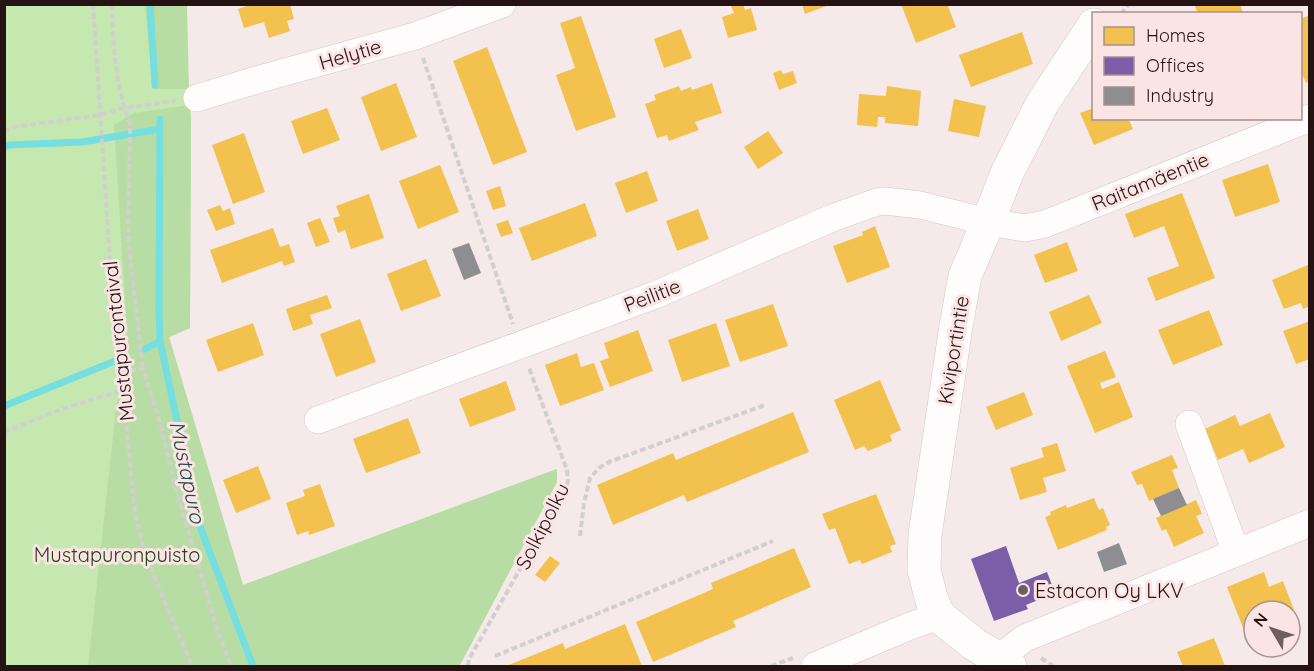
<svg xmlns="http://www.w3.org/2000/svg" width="1314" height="671" font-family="Quicksand,sans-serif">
<rect width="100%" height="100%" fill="#f5eae9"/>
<!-- green -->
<path fill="#c4e8b0" d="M4,5H187V55L191,122L190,328L169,337L243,585L557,469V482L460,665V666H5Z"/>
<!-- forest -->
<path fill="#b8dda4" d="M145,5H187L189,89H153Z
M190,105L191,122L190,328L169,337L243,585L557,469V482L460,665V666H88L117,400L133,395L128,349L114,125L134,113Z"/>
<!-- homes -->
<path fill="#f2c14e" d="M253,4H290L294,19L287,21L290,31L269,38L264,22L244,28L238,9Z
M735,4H743L745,10L751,8L757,30L728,38L722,17L734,13L731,6Z
M802,4H829V5L805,14Z
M901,4H947L956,27L916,43Z
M1194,4H1240L1243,14H1198Z
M1310,15V81L1306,83L1300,69V19Z
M581,16L616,117L576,131L556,75L575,68L560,23Z
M681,29L692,58L664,68L654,39Z
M1022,32L1033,64L971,87L959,55Z
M487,47L527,152L493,165L453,61Z
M781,70L783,74L793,71L797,83L779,90L773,73Z
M396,83L417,137L381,151L361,97Z
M712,83L722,113L695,122L699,130L669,141L667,135L657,138L645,104L656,100L654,95L679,86L681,91L691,87L692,90Z
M887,86L921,91L918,126L885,123V117H878L877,127L857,125L859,94L886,96Z
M954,99L986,106L979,137L948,131Z
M327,108L340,140L303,154L291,121Z
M1094,108V118H1128L1133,129L1094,145L1080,113Z
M768,131L783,153L758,169L744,147Z
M244,133L265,192L233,204L212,145Z
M1268,164L1280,202L1235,217L1222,180Z
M440,165L459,212L418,229L399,181Z
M647,171L658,201L626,213L615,183Z
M500,186L506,206L493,210L486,191Z
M1182,193L1215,278L1156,301L1147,278L1179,266L1164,226L1134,238L1125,214Z
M369,194L384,238L351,249L345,230L338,233L333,218L340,216L336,206Z
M585,203L597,236L532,261L519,228Z
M220,205L223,211L230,208L235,224L216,231L207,210Z
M698,209L709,239L677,251L666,221Z
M320,218L330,242L316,247L307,223Z
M508,220L513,233L501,237L496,224Z
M875,226L890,267L847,283L833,246L863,235L862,232Z
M273,228L280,247L289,244L295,262L284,266L282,261L222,283L210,250Z
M1067,242L1078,271L1045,283L1034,255Z
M426,259L441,296L401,311L387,274Z
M1310,264V306L1303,309L1301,303L1284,309L1272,280Z
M327,295L332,308L310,315L313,324L293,331L286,309Z
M1089,295L1102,323L1061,341L1049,312Z
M773,304L788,346L740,362L725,320Z
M1209,310L1223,345L1173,365L1158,330Z
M360,319L376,362L336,377L320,334Z
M1310,321V359L1296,364L1283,331Z
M253,323L264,355L218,372L206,340Z
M716,323L730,366L682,382L668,340Z
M638,330L653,371L610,387L600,361L609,358L604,343Z
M1105,351L1116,377L1100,383L1102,389L1119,382L1133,417L1095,433L1067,366Z
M577,353L581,367L594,363L604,390L560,406L545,365Z
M880,380L901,430L890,435L892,441L868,451L864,446L855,450L834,400Z
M506,381L516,410L470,427L459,399Z
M1024,392L1033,415L996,430L986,407Z
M793,412L809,452L687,502L684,495L613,525L597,485L673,453L676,460Z
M1270,413L1285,447L1249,463L1243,449L1218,460L1205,429L1235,415L1240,426Z
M408,418L421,453L366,473L353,439Z
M1057,443L1066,471L1043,478L1047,492L1020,500L1010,468L1044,457L1041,448Z
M1172,455L1178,468L1172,470L1179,488L1149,501L1142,484L1137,485L1131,472Z
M258,466L271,499L236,513L223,480Z
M320,484L335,526L309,535L308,531L297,535L286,503L305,496L303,490Z
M876,494L896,544L890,546L892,552L862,564L860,560L849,564L835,528L829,530L822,514Z
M1094,498L1099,510L1103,508L1110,525L1106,527L1107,530L1058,550L1045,517L1051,515L1050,512L1066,505L1067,508Z
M1196,500L1202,514L1196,516L1204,533L1174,547L1166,529L1162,531L1156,518Z
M794,548L811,587L733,621L736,627L653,662L636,622L713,589L711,583Z
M550,556L560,563L545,582L535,575Z
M1264,572L1269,587L1283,581L1294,610L1291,611H1254V642L1249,643L1227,587Z
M625,624L642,666H506L563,643L565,649Z
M1214,638L1225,666H1183L1177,652Z"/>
<!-- offices -->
<path fill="#7b5ea7" d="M1006,546L1019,583L1047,572L1055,593L1026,605L1028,609L994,621L971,559Z"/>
<!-- industry -->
<path fill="#8d8d92" d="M469,243L481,273L464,280L452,249Z
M1179,488L1187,505L1161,516L1153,499Z
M1119,543L1127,564L1104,572L1097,552Z"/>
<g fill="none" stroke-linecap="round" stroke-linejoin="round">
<!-- stream -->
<path stroke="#75dee1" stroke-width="7" d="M150,4L155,85
M160,119L159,311L160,341L199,524L253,666
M4,147L9,145L82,142L160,129
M145,349L160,341
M4,406L115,361"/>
<defs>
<path id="street" d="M197,98L260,79L415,36L502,4
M318,420L655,295L832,218L877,202L885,201L920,205L988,222L1025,228L1045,224L1310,118
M1189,424L1236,552
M997,659L1025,638L1310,523
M815,666L910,626L939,616"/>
<path id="secondary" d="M1010,666L974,644L939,616L932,601L924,570L925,535L956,326L965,276L988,222L1007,173L1042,104L1094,25"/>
</defs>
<!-- street casing -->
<use href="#street" stroke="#d6c7c7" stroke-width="28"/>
<!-- secondary casing -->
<use href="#secondary" stroke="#d6c7c7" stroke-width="34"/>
<!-- path -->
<path stroke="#d2cfcf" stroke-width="4" stroke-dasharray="6 3" stroke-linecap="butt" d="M93,4L110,260L135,514L146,557L192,666
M112,4C113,44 115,86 130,123L128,237L143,369
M1121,14L1129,4
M423,58L513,324
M4,131L14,127L101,115L119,109L175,101
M121,371L143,369L161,426L174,481L186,524L219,635L231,666
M4,432L59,410L123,390
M580,536L584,503L590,478L599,468L609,462L765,405
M495,656L773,541
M1041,658L1053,666
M468,666L469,659L566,488L568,481L567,470L529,368
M771,666L793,658"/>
<!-- street -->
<use href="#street" stroke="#fefcfc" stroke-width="27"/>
<!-- secondary -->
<use href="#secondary" stroke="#fefcfc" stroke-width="33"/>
</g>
<!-- markers -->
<circle fill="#6e5e5e" stroke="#fae5e4" stroke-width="2" cx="1023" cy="590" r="6"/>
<g text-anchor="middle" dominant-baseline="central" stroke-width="6" stroke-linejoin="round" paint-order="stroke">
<!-- street labels -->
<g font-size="20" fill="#251313" stroke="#fae5e4">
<text transform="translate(350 54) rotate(-16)">Helytie</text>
<text transform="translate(1150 181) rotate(-22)">Raitamäentie</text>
<text transform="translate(652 295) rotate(-21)">Peilitie</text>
<text transform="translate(118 341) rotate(-96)">Mustapurontaival</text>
<text transform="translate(953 350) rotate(-81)">Kiviportintie</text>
<text transform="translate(542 526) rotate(-63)">Solkipolku</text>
</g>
<!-- park labels -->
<g font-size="20" fill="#244119" stroke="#fae5e4">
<text x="117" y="554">Mustapuronpuisto</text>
</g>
<!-- poi labels -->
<g font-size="20" fill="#251313" stroke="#fae5e4" text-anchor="start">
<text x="1035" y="590">Estacon Oy LKV</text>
</g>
<!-- water labels -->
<g font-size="21" font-style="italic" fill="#274647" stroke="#fae5e4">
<text transform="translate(188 472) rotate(78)">Mustapuro</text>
</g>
</g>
<!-- border -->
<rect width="1314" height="671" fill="none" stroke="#251313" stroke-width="12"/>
<!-- legend -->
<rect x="1092" y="12" width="210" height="108" fill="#fae5e4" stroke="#a59190" stroke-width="1.5"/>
<rect x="1104" y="27" width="30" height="18" fill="#f2c14e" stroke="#a59190" stroke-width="1.5"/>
<text x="1146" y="42" font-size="18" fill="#251313">Homes</text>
<rect x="1104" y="57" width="30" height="18" fill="#7b5ea7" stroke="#a59190" stroke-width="1.5"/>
<text x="1146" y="72" font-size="18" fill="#251313">Offices</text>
<rect x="1104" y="87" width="30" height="18" fill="#8d8d92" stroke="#a59190" stroke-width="1.5"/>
<text x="1146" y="102" font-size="18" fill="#251313">Industry</text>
<!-- north arrow -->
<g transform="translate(1272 629) rotate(309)"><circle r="28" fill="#fae5e4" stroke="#a59190" stroke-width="1.5"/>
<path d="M0-4.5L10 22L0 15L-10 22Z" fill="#6e5e5e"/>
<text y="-9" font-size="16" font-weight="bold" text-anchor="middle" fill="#251313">N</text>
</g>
</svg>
